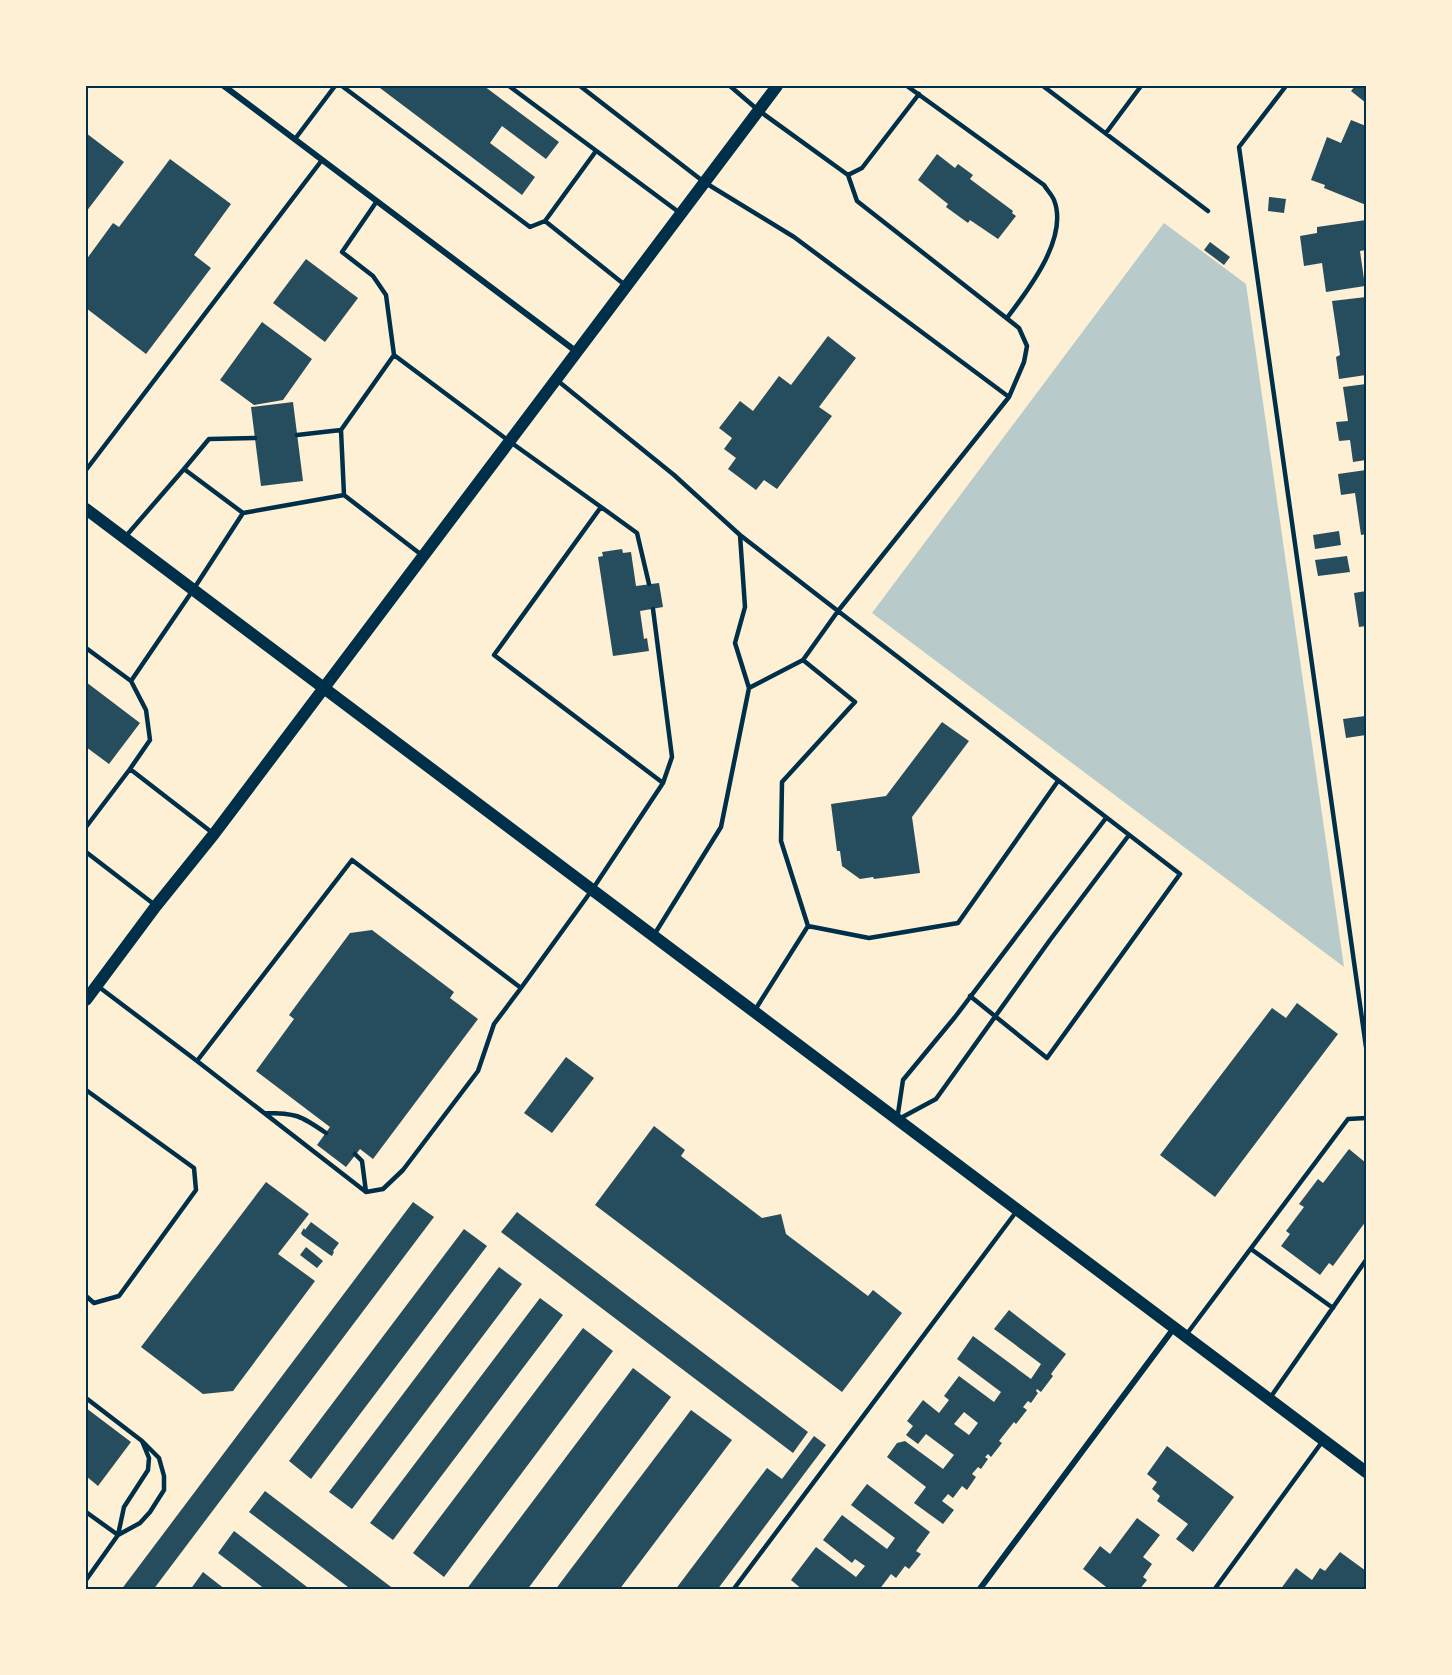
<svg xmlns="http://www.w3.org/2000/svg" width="1452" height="1675" font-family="'DM Sans',sans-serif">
<rect width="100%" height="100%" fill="#fdf0d5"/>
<!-- green -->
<path fill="#b9caca" d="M1164,223L1246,284L1344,967L872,613Z"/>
<!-- building -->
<path fill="#264d5e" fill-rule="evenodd" d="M382,86H484L559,142L546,159L502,126L490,143L535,177L522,195L380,88Z
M1355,86H1366V103L1351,91Z
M1351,120L1366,126V205L1324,188L1325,185L1311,180L1327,137L1341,143Z
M86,133L124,162L86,212Z
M937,154L955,168L958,164L973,175L970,179L1013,211L1012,213L1016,216L998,239L970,220L968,223L946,207L948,204L918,180Z
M170,159L231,204L194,255L211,268L146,354L86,308V260L113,223L119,227Z
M1269,197L1286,199L1284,213L1268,211Z
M1366,220V250L1360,251L1365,286L1326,292L1322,263L1304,266L1300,236L1317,233V227Z
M1210,242L1230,257L1224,265L1204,250Z
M306,259L358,298L325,342L273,303Z
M1366,297V375L1339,379L1336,357L1340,355L1332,301Z
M262,322L312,359L283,400L254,405L220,380Z
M828,336L856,358L819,407L832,416L777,489L764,480L756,490L728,469L736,458L724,449L732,438L719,428L740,401L753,411L779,376L791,385Z
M1366,384V460L1353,462L1350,440L1339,441L1336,422L1348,421L1343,387Z
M293,402L303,481L261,486L251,407Z
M1366,470V534L1361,535L1355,493L1341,495L1338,474Z
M1339,531L1341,545L1315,549L1313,535Z
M622,549L623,553L631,552L636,586L659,583L663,607L640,611L644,639L647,638L649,651L613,656L598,557L603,556L602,552Z
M1347,556L1350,572L1318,576L1315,560Z
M1366,591V626L1359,627L1354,593Z
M86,682L140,723L109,764L86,747Z
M1365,716L1366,735L1346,738L1343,719Z
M942,722L969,741L912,817L920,873L874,879L873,877L860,879L842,866L840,851H837L831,804L886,796Z
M372,930L454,992L450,998L478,1019L373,1159L360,1149L346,1167L317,1145L330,1127L256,1071L294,1019L289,1015L350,933Z
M1297,1003L1338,1034L1215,1197L1160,1155L1272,1008L1286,1018Z
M566,1057L594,1078L552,1133L524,1113Z
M654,1126L685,1150L681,1156L762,1218L781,1214L786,1234L868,1296L873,1290L902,1313L842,1392L595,1205Z
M1349,1149L1366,1163V1221L1333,1266L1329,1263L1320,1275L1281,1246L1290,1234L1286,1231L1304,1207L1299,1204L1318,1179L1323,1183Z
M266,1182L309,1214L278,1254L315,1281L233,1391L203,1394L141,1347Z
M413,1202L434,1217L153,1590H121Z
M517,1212L808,1432L793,1453L501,1232Z
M311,1222L339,1243L333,1251L334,1252L332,1256L330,1255L302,1235L301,1233L304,1228L305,1230Z
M464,1229L487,1246L311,1479L289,1461Z
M306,1247L323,1261L317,1268L300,1255Z
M499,1267L522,1284L352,1509L329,1492Z
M540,1298L563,1315L393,1540L370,1523Z
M1009,1310L1066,1354L1051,1374L1053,1376L1041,1392L1037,1389L1036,1391L1038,1393L1031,1403L1028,1401L1023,1407L1027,1410L1016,1424L1014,1422L999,1441L1002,1443L991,1457L988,1454L985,1457L988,1459L981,1469L978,1467L972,1474L976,1477L967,1490L962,1486L953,1498L948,1494L942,1501L954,1510L943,1524L914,1503L926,1487L887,1457L897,1443L905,1441L943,1469L954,1455L926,1434L918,1444L906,1435L913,1426L907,1421L923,1400L939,1413L949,1400L944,1396L959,1376L994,1402L1001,1392L957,1359L973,1336L1031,1379L1041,1364L994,1329ZM964,1412L978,1423L969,1435L954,1424Z
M583,1328L613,1351L444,1577L413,1553Z
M633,1368L671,1397L527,1590H466Z
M86,1408L131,1442L98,1486L86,1476Z
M691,1410L732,1440L619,1590H555Z
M814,1436L826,1445L717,1590H675L767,1468L782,1479Z
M1167,1446L1234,1497L1193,1552L1176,1539L1188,1524L1157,1501L1160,1496L1152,1489L1157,1482L1147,1474Z
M867,1484L930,1532L916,1551L921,1554L909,1569L905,1566L896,1578L891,1574L879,1590H803L791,1580L816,1547L856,1577L865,1566L855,1559L852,1563L823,1540L842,1515L887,1549L895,1538L851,1505Z
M265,1491L395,1590H352L249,1512Z
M1137,1518L1160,1535L1143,1557L1152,1564L1143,1577L1147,1580L1139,1590H1110L1083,1569L1100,1546L1110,1554Z
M234,1531L311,1590H266L218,1553Z
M1340,1552L1366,1571V1590H1280L1296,1568L1312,1580L1320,1568L1325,1571Z
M203,1572L226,1590H190Z"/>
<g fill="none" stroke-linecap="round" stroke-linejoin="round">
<!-- service -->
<path stroke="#003049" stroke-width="4.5" d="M342,86L530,227L545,221L596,151
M509,86L680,213
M580,86L704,182L794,237L1009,397L838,611L740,535
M730,86L758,110L848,175L857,201L1019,328L1027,346L1024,362L1009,397
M907,86L1044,185C1047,190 1052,195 1054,200C1069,238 1028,290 1007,318
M1043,86L1208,211
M1286,86L1239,147L1366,1047
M1106,133L1141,86
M295,139L335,86
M848,175L862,168L919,94
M545,221L625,285
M558,381L674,475L740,535L745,607L735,643L749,688L721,827L654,935
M297,435L341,430
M184,469L209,439L255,438
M86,470L322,160
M344,495L423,556
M601,507L637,533L649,584
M243,513L344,495L341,430L394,355L386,295L373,276L342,252L377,201
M653,609L672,757L663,783
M86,648L131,681L193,590L243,513L184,469L126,536
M803,660L838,611L1180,874L1047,1058L970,996
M749,688L803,660L855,702L782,782L781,841L808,926L755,1010
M130,769L150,740L146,710L131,681
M1106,818L955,1017L903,1080L897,1120L936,1099L1050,940L1129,835
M86,827L130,769L214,834
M86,852L155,905
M808,926L869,938L958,923L1058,781
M99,987L197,1061L352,860L521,988L592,890L663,783L494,655L601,507L509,441L394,355
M197,1061L366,1192L383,1189L403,1170L478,1071L494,1024L521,988
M86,1090L194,1168L196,1190L119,1296L94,1303L86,1296
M264,1113C296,1113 300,1115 326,1133
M355,1154L362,1161L366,1192
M1251,1249L1333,1308
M1186,1335L1348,1119L1366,1118
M86,1398L142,1441L149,1458L148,1470L124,1507L118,1535
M1270,1398L1366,1260
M86,1512L118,1535
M86,1580L118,1535L140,1523L150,1512L164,1490V1476L159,1458L142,1441
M733,1590L1016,1212
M1214,1590L1322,1442"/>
<!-- minor -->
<path stroke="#003049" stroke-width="6" d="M224,86L577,352
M979,1590L1174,1328"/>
<!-- secondary -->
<path stroke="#003049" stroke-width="12" d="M86,509L1366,1472
M86,1000L156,906L214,834L777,86"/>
</g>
<!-- border -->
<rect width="1452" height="1675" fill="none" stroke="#fdf0d5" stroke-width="174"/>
<rect x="87" y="87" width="1278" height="1501" fill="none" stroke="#003049" stroke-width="2"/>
</svg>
